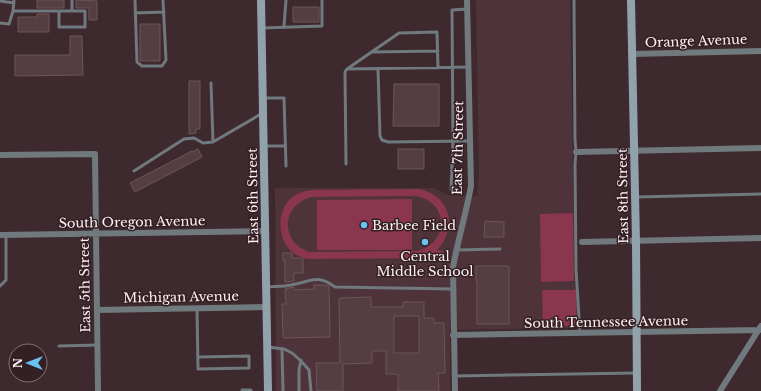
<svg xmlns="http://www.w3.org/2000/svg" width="761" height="391" font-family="'Libre Baskerville',serif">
<rect width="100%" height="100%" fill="#3e292e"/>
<!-- built -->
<path fill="#4f333a" d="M476,0H570L575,288L577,289L578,328L450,330V391H276L275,188H434L447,195L477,196L479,176Z"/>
<!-- green -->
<path fill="#8a364f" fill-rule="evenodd" d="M420,189C451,197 458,227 437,250L444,251L443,258L307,259C301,257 295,255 290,250C278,237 277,214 289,200C294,194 303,191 311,190ZM415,196C449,201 450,243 417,251L309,252C279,242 282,204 312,197Z
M412,199V250H317V200Z
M573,213L574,281L541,282L540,214Z
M542,290H576L577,326L543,327Z"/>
<!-- building -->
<path fill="#543e42" stroke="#6d555a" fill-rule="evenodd" d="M37,0H64V8H37Z
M76,0L97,1V20H89V8H76Z
M293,7H319V22H293Z
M37,14H49V32H18V17H37Z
M140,24H160V61H140Z
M70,36H82L83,75L15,76V55H70Z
M189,81H200V129H196V133L189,134Z
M394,84H439V126H393Z
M198,149L202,157L135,192L130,183L192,151V152Z
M398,149H424V169H398Z
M485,221L504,222V237H484Z
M283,253H292V258H303V273H294V281L285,282V261H283Z
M476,266H509V324H477V281H476Z
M314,285H326L329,286L330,337L283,338L282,304H286L285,289L294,287V290L314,289Z
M371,297V307H403V302H424V318H434V323H444L445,373H438L439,391H398V374H386V351H372V363L343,364V391H317L316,363H340L339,298ZM394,316H419V353H394Z"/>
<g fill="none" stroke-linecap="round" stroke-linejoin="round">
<!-- lane -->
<path stroke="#6f797e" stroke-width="3" d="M135,0L137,62L142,66H162L166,60L163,0
M574,0L575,140L576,152L575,164L576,270L580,333
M0,1L14,3
M13,11L14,0
M72,11V0
M135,13L164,12
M0,23L9,24L13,11H85V27H59V11
M284,26L286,0
M262,28L322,26V0
M372,52L438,51
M347,69L399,33L437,32L438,68
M378,69L380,136L382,140L388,142L470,141
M211,83L213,142
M264,98H284L286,166
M265,146H285
M346,164L345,72L347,69L469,67
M134,171L184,139L194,138L203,143L213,142L261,114
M451,190L453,141L452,10L467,9
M637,197L761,194
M456,250L500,249
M0,286L6,280V235
M266,287C274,286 283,287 291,285C311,282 316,273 335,287L453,289
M197,308L198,369L249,368V356L198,357
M59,346L97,345
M268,347L284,349L292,353L302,362L309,370L311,391
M282,349L283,391
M454,376L636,373
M242,391V390H251V391
M299,391V370L301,360"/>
<!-- street -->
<path stroke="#6f797e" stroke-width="6" d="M632,54L761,51
M576,152L761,148
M0,155L95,154L98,391
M0,235L265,231
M582,242L761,238
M97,310L266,307
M453,335L759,330
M455,391L453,267C458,240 466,214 471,186L467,0
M720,391L761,326"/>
<!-- secondary -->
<path stroke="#92a2ab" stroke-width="8" d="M261,0L268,391
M631,0L636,241L637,391"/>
</g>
<!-- markers -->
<g fill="#69c3f1" stroke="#342024" stroke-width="1.5">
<circle cx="364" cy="225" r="4"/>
<circle cx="425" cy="242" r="4"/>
</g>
<g text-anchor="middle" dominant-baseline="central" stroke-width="3" stroke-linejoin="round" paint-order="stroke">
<!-- street labels -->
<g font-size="13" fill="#fdf1f4" stroke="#342024">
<text transform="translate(696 41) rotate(-2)">Orange Avenue</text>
<text transform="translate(458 148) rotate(-89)">East 7th Street</text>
<text transform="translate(253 196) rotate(-91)">East 6th Street</text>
<text transform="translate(623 196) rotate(-91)">East 8th Street</text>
<text transform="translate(132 222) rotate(-1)">South Oregon Avenue</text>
<text transform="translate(85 285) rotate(-91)">East 5th Street</text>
<text transform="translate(181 297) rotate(-1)">Michigan Avenue</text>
<text transform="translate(606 322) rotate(-1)">South Tennessee Avenue</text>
</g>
<!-- poi labels -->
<g font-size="13" fill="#fdf1f4" stroke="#342024" text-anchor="start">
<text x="372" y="225">Barbee Field</text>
<text x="425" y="256" text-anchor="middle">Central<tspan x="425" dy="15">Middle School</tspan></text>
</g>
</g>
<!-- north arrow -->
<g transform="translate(28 363) rotate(270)"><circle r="19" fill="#342024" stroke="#847477"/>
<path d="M0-3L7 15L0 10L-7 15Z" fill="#69c3f1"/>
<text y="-6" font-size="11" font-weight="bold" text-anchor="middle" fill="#fdf1f4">N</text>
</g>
</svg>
